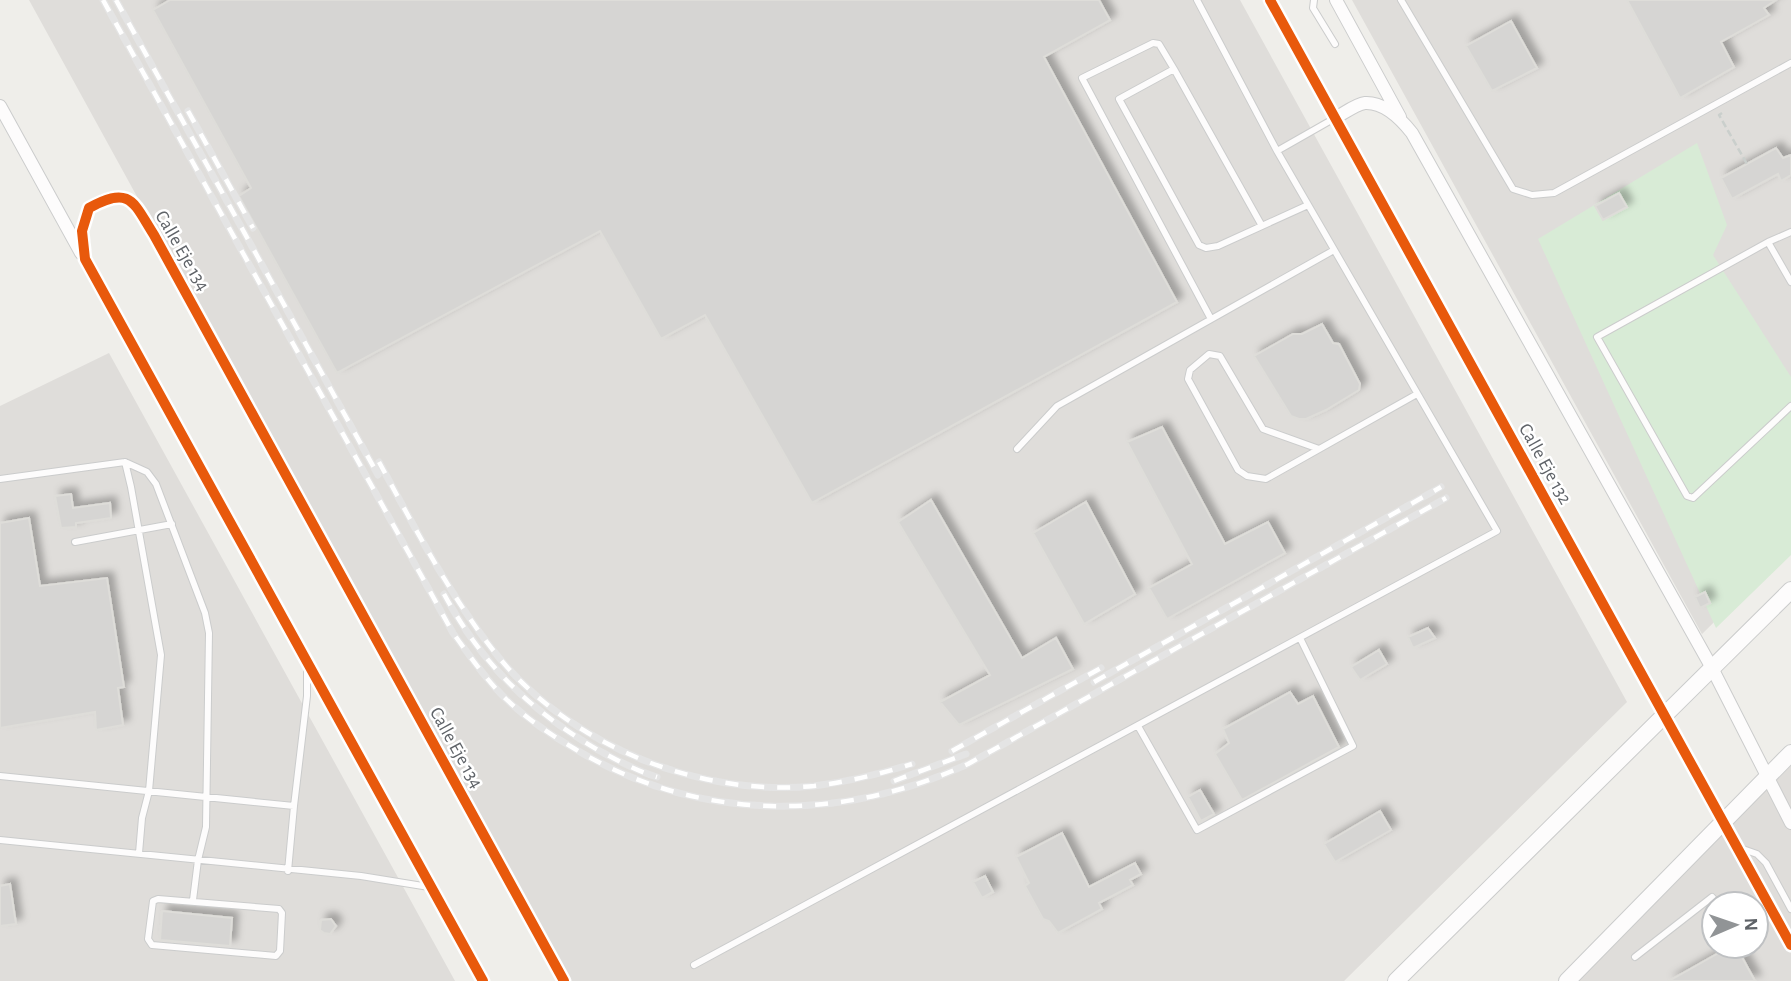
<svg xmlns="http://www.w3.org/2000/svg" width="1791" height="981" font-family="'Alegreya Sans',sans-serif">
<defs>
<filter id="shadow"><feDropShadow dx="6" dy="-6" stdDeviation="3.5" flood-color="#0004"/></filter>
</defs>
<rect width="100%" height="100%" fill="#efeeea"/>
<!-- industrial -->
<path fill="#dfddda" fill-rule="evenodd" d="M29,0H1240L1627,702L1344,981H568Z
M1352,0H1791V546L1702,634Z
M109,353L455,981H0V406Z
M1791,761V981H1568ZM1714,904H1756V946H1714Z"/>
<!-- green -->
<path fill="#d8ebd6" d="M1697,143L1727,225L1713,255L1791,377V555L1716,628L1538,239Z"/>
<!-- building -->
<path fill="#d6d5d3" stroke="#deddd9" stroke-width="2" filter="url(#shadow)" d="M170,0H1099L1110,20L1044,57L1177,302L812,503L705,315L661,339L600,231L337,373L239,196L251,188L153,10Z
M1627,0H1776L1764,8L1769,15L1721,42L1734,67L1680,98Z
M1511,21L1537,68L1492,91L1466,46Z
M1776,148L1783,158L1791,155V175L1781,181L1778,174L1732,199L1721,178Z
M1619,193L1627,207L1603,220L1595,206Z
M1322,324L1333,343L1339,344L1360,384L1359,390L1326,410L1306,419H1299L1291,416L1254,356L1293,334H1302Z
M1162,427L1225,544L1268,522L1285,553L1167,619L1149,588L1192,564L1127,442Z
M71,494L73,508L110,503L111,518L76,523V527L61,528L55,496Z
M931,500L1022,658L1056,638L1073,669L959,725L940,702L990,675L898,522Z
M1086,502L1135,594L1084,624L1033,533Z
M29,518L40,586L107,578L124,687L118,688L123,725L96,730L95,712L0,728V523Z
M1705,592L1710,603L1700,608L1695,597Z
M1428,628L1435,638L1413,648L1408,637Z
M1379,650L1387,664L1360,680L1351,667Z
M1290,692L1298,704L1313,696L1339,747L1242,800L1215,754L1229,743L1223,729Z
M1200,790L1214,814L1201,821L1188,797Z
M1380,811L1391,830L1335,862L1324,844Z
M1062,833L1089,887L1135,863L1141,874L1130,880L1133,885L1099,903L1102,909L1058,933L1049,921L1043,919L1025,886L1029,883L1016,857Z
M985,876L993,892L982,898L973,882Z
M10,884L16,924L0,926V886Z
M162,911L232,918L230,946L160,940Z
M331,919L336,926L330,934L324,933L320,930L321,920Z
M1731,946H1736L1755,981H1669Z"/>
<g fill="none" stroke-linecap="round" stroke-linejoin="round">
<defs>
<path id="service" d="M1197,0L1277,151
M1314,0L1313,8L1335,44
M1401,0L1513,189L1532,195L1554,193L1791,63
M1174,69L1159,44L1153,43L1082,78L1211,319
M1262,226L1174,69L1119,99L1199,245L1206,248L1218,246L1308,205
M1791,232L1768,242L1597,337L1687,496L1693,498L1791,406
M1768,242L1791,282
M1017,449L1057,406L1334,250
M1319,449L1263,429L1220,356L1209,354L1190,370L1188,379L1238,470L1247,476L1266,479L1417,394
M125,462L131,487L161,655L149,791L142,818L139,853
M0,479L125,462L147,472L156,484L205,613L209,633L206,827L198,860L193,900
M75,542L172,524
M1138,726L1197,830L1353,746L1300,638
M0,776L294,806L307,696V666
M0,840L361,876L429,887
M1740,848L1757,854L1766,863L1791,909
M288,871L294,806
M158,899L279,909L282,913L280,951L276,956L152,945L148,939L153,901Z
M1756,914L1769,906
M1635,957L1712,897L1718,904
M694,965L1497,531L1277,151L1335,118"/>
<path id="minor" d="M1270,0L1791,945
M1336,0L1400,117
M0,106L81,253
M1335,118C1343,114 1356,104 1365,103C1385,102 1401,119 1412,133L1712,668L1791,823
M483,981L85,259L82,231L89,208C131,185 133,202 154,235L564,981"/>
<path id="tertiary" d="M1396,981L1791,590
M1567,981L1791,753"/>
</defs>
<!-- service casing -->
<use href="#service" stroke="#cbcccc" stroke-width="8"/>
<!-- minor casing -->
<use href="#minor" stroke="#cbcccc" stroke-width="14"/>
<!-- tertiary casing -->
<use href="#tertiary" stroke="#cbcccc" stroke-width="18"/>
<!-- path -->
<path stroke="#cacfcc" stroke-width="2.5" stroke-dasharray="7 3.5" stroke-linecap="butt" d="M1722,113L1719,115L1747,164"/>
<!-- service -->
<use href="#service" stroke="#fdfcfc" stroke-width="6"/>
<!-- minor -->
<use href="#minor" stroke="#fdfcfc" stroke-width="12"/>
<!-- tertiary -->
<use href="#tertiary" stroke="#fdfcfc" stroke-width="16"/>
<defs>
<path id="rail" d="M103,0L453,633C470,656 486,680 506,699C527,719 551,735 575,749C697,822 840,823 968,764L1446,498
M116,0L378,475
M188,111L253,228
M379,462C415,528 453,602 501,660C574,747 701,797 814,786C847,782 880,774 912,764
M444,594C482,664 529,710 598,750C617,760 636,771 657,777
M1094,682L1441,487
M952,751L1101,668
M894,781L966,754"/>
</defs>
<!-- rail casing -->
<use href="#rail" stroke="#e4e4e4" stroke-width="7"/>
<!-- rail -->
<use href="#rail" stroke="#fff" stroke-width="4.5" stroke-dasharray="13" stroke-linecap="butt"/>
<defs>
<path id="cycleway" d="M1270,0L1791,945
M483,981L85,259L82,231L89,208C131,185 133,202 154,235L564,981"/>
</defs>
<!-- cycleway casing -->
<use href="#cycleway" stroke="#fff" stroke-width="15"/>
<!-- cycleway -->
<use href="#cycleway" stroke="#e8590c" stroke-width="10"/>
</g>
<g text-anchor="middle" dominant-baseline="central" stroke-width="5" stroke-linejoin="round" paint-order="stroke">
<!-- street labels -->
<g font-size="19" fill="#5f6368" stroke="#fff">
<text transform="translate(182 251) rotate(60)">Calle Eje 134</text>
<text transform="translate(1545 464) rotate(61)">Calle Eje 132</text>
<text transform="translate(456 748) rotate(61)">Calle Eje 134</text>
</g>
</g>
<!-- north arrow -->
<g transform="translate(1735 925) rotate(88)"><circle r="33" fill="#ffffff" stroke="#bfc1c3" stroke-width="2"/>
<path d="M0-5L12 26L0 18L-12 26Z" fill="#919496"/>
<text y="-10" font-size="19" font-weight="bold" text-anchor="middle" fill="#5f6368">N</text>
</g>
</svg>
